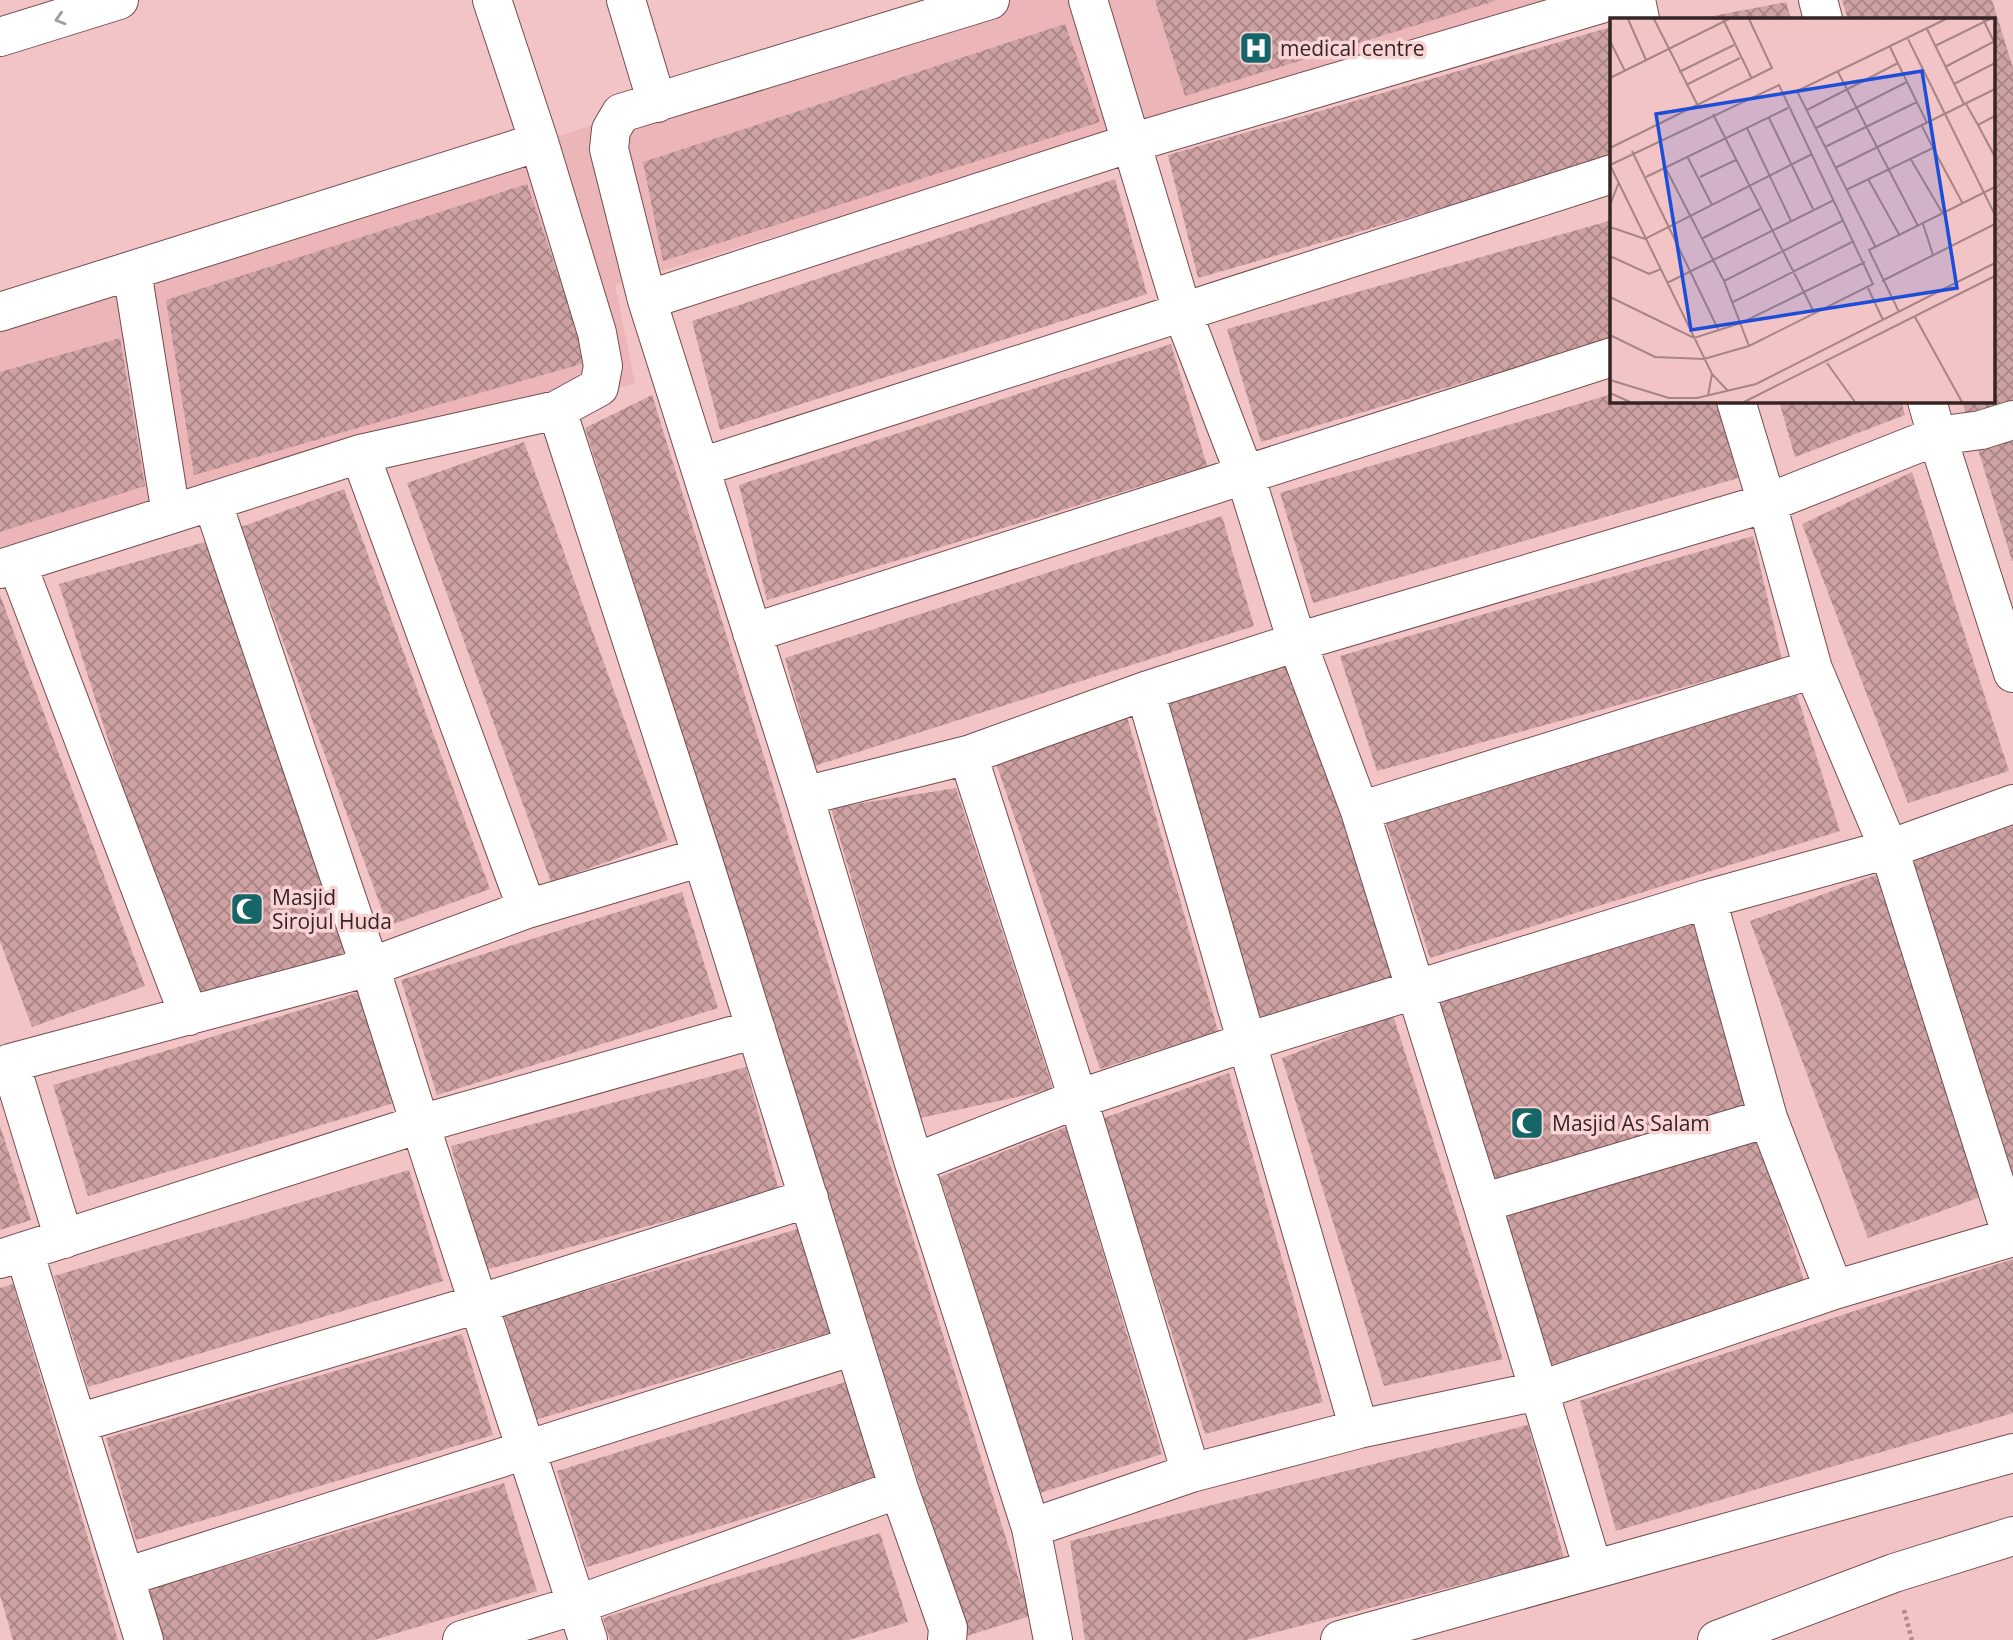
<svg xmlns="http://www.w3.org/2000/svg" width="2013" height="1640" font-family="'Open Sans',sans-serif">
<defs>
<pattern id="building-cross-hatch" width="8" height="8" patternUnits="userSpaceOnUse" patternTransform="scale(1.75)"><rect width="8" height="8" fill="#cea1a3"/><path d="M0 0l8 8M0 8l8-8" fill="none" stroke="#a88385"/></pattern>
</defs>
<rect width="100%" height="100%" fill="#f3c4c6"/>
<!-- built -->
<path fill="#ecb6b9" d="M974,0H1549L615,285L635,383L0,581V311L574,131Z"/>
<!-- building -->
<path fill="url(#building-cross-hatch)" d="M1155,0H1495V1L1185,96Z
M1842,0H1992L2013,68V400L1966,414L1962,401H1994V19H1848Z
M1786,2L1791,19H1702V18Z
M1065,24L1100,122L663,261L643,162Z
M1611,27L1612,31V159L1198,278L1168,155Z
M1115,179L1147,294L720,430L692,321Z
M527,184L588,362L194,475L166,300Z
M1612,220V339L1261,442L1227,329Z
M120,338L145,486L0,532V372Z
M1171,344L1207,466L767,600L739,485Z
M1612,394V401H1717L1738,478L1313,603L1280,493Z
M652,395L1030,1616L967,1636L585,428Z
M1779,401H1901L1905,415L1795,457Z
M2013,438V561H2012L1978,449Z
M524,442L668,840L551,882L407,483Z
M1912,472L2009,771L1908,803L1802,524Z
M344,489L490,889L388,926L241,527Z
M1222,516L1254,626L814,766L785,658Z
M1753,536L1782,660L1377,771L1340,656Z
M208,541L349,961L197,1003L145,857L59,584Z
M0,595L145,986L32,1027L0,941Z
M1286,653L1396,978L1253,1024L1158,698Z
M1797,695L1840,831L1430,958L1386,823Z
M1127,717L1218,1031L1100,1069L996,763Z
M956,788L1053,1089L920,1118L831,808Z
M2013,817V1184L1909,854Z
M1876,875L1994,1192L1868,1238L1750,921Z
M682,892L718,1008L437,1095L401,980Z
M1696,920L1748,1109L1490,1188L1432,997Z
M360,992L394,1103L88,1196L53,1085Z
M1393,1015L1503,1359L1384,1386L1282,1058Z
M746,1067L779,1191L485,1270L451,1146Z
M1229,1073L1323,1402L1205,1434L1101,1119Z
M0,1126L31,1220L0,1230Z
M1066,1127L1162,1454L1040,1493L940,1177Z
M1759,1139L1804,1281L1551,1365L1504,1213Z
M409,1170L443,1281L88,1387L54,1276Z
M801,1228L832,1332L535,1420L504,1315Z
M2013,1259V1413L1616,1531L1580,1401Z
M13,1284L118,1640H13L0,1595V1288Z
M462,1334L493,1435L136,1540L106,1438Z
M849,1381L879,1477L587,1567L557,1471Z
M1528,1425L1564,1558L1246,1640H1085L1070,1541Z
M504,1483L537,1591L374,1640H162L147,1590Z
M880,1533L908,1622L849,1640H610L603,1618Z"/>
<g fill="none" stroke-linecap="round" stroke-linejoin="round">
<defs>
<path id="minor" d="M626,0L657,103
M990,0L621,113L611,130L609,149L647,300L804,796L914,1163L1031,1528L1053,1640
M1088,0L1183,314L1245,475L1297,642L1360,811L1482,1203L1593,1569
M1636,0L1640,19
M1818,0L1823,19
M132,271L171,514
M647,300L1131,143L1614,0
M0,312L539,142
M1736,401L1767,503L1813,669L1889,849L2012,1237
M1927,401L1937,436L2013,673
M557,410L702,857L899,1489L948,1628L947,1640
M360,454L527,909
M701,467L1612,174
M212,501L370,967L420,1124L588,1640
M17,564L189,1016
M0,569L360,454L557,410L599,387L603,366L597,333L539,142L492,0
M752,633L1612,357
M1145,691L1359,1429
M968,755L1078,1099L1191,1473
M804,796L968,755L1145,691L1297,642L1767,503L1937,436L1981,430L2013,420
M1360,811L1813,669
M1707,899L1768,1118L1834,1290
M914,1163L1078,1099L1247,1042L1707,899L1889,849L2013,804
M1482,1203L1768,1118
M64,1239L10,1063L370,967L527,909L702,857
M24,1251L144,1640
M0,1259L420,1124L756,1029
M78,1423L478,1304L809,1198
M1031,1528L1191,1473L1359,1429L1538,1391L1834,1290L2013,1237
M125,1577L854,1346
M462,1640L576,1605L899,1489
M1340,1640L2013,1453
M1717,1640L1894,1573L2013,1536"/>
<path id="trunk" d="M0,37L119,0"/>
</defs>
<!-- minor casing -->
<use href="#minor" stroke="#744c4f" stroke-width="40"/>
<!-- trunk casing -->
<use href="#trunk" stroke="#744c4f" stroke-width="40"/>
<!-- path -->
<path stroke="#ae8a8b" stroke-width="4.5" stroke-dasharray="3.5 3.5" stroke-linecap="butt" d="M1904,1610L1912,1640"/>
<!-- minor -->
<use href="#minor" stroke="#fff" stroke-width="38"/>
<!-- trunk -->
<use href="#trunk" stroke="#fff" stroke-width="38"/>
</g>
<!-- one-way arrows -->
<defs><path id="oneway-chevron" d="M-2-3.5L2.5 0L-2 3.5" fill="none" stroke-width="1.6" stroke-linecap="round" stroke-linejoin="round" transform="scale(1.75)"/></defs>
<use stroke="#a49c9c" href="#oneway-chevron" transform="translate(60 19) rotate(163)"/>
<!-- icons -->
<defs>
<symbol id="hospital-square" viewBox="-11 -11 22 22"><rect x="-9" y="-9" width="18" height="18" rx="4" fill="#176667" stroke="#fad4d5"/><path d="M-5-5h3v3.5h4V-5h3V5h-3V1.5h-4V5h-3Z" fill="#fff"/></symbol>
<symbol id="mosque-square" viewBox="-11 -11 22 22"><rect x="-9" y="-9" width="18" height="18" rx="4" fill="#176667" stroke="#fad4d5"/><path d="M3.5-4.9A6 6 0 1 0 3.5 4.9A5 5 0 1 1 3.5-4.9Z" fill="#fff"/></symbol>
</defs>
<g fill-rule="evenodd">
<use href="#hospital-square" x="1237" y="29" width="38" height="38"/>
<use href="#mosque-square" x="228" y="890" width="38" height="38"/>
<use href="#mosque-square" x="1508" y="1104" width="38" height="38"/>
</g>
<g text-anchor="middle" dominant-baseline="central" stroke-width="7" stroke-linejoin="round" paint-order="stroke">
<!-- poi labels -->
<g font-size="21" fill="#352424" stroke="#fad4d5" text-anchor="start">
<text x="1280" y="48">medical centre</text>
<text x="272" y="897">Masjid<tspan x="272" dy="24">Sirojul Huda</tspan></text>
<text x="1552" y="1123">Masjid As Salam</text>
</g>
</g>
<!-- overview -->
<g transform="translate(1610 18)">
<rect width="385" height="385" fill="#f3c4c6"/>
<path fill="none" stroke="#a78485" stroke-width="2" d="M18,1L36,42M44,1L88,88M113,1L142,61M373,1L385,26M317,11L354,86M298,21L385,197M0,23L15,53M325,28L380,1M280,29L317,105M335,49L385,23M69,54L124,27M228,54L308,208M0,60L119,1M344,66L385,45M76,67L130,40M356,86L368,107L385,98M197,92L288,45M103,96L205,296M159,100L203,191M368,107L385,139M137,110L181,203M206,110L297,64M215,129L307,84M0,130L162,50L139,1M323,130L353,186M22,133L108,311M77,138L102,187M300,140L333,196M0,147L169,67L263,266L139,328L94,341L45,339L0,317M0,147L102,356L118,373M55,149L114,263L139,328M225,150L385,71M36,159L178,90M90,159L126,142M258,161L290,218M236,172L323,130L312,108M0,187L9,164M313,206L323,237M0,209L35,221L202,136M93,220L150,191M265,228L187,73L336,1M0,238L39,256L51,251M114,263L234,202M272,263L385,206M57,265L224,182M258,270L273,302M0,279L84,320L131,305L255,244M123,284L244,223M289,294L259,232L385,169M305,299L352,384M217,345L245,384M0,362L59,380H87L146,366L385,245M0,375L20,384M98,378L102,356M134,384L385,258"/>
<path fill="#1d4ed8" fill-opacity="0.15" stroke="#1d4ed8" stroke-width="3.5" d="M312,53L347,270L81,312L46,96Z"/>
<rect width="385" height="385" fill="none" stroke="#352424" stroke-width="3.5"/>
</g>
</svg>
